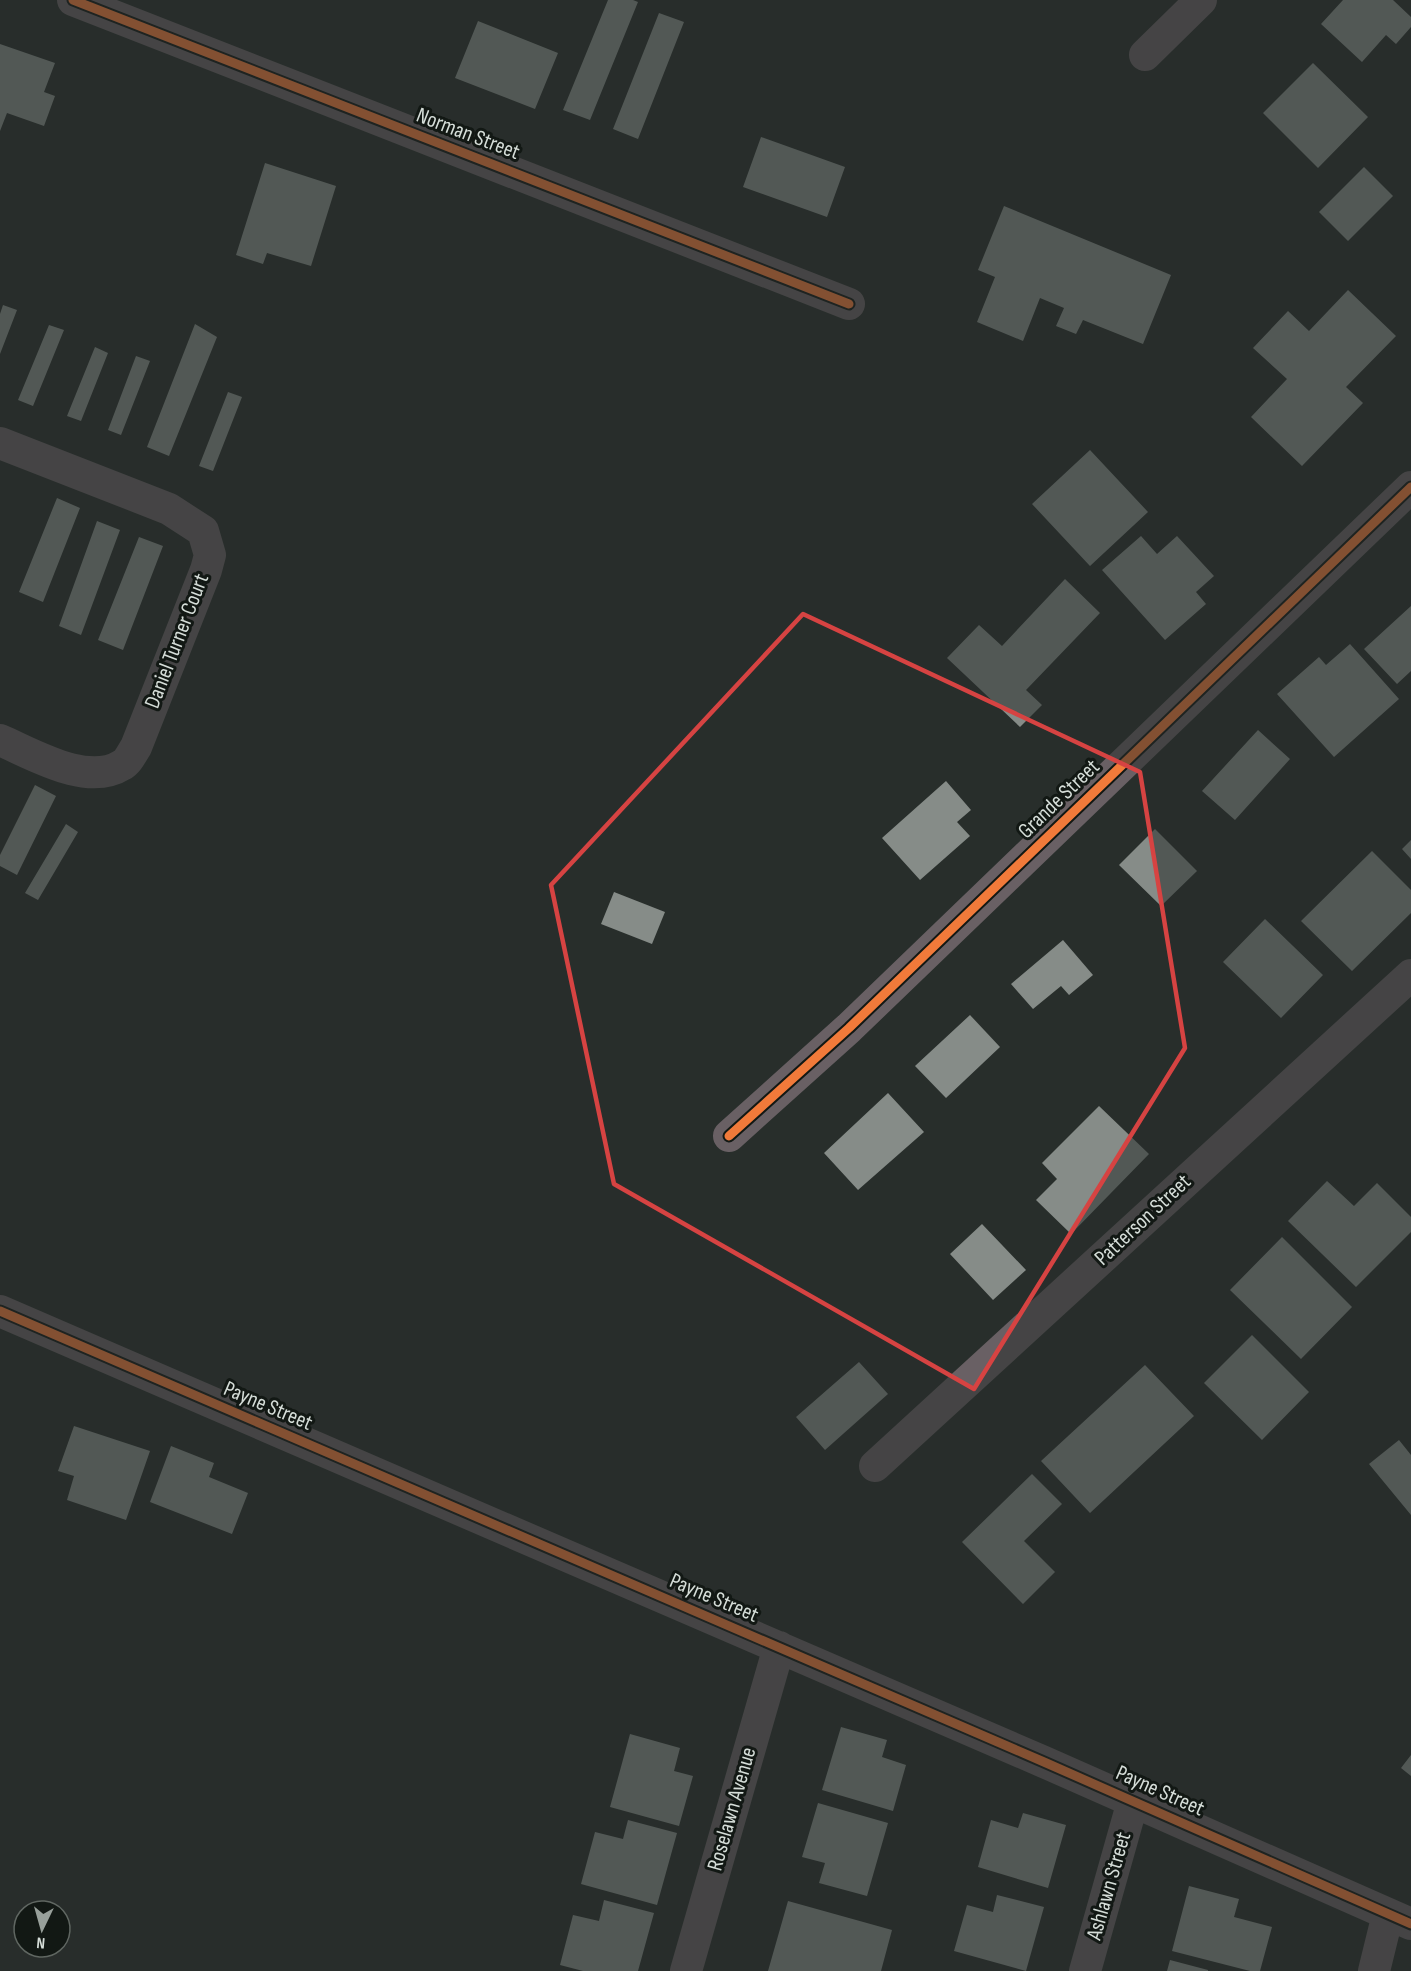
<svg xmlns="http://www.w3.org/2000/svg" width="1411" height="1971" font-family="'Sofia Sans Condensed',sans-serif">
<rect width="100%" height="100%" fill="#282e2b"/>
<!-- building -->
<path fill="#868c88" d="M608,0H633L638,2L590,120L563,110Z
M1343,0H1393L1411,17V27L1396,44L1386,35L1362,62L1321,24Z
M659,13L684,22L638,139L613,129Z
M478,21L558,53L535,109L455,78Z
M0,44L55,63L44,92L55,96L44,126L7,113L0,131Z
M1313,63L1368,117L1318,168L1263,113Z
M761,137L845,167L827,217L743,187Z
M265,163L336,186L311,266L267,253L263,264L236,255Z
M1364,167L1393,196L1348,241L1319,212Z
M1004,206L1171,275L1143,344L1083,320L1076,334L1056,326L1064,308L1040,298L1023,341L977,322L995,277L978,270Z
M1348,290L1396,336L1346,387L1363,403L1302,466L1251,417L1287,379L1253,348L1288,311L1309,331Z
M3,305L17,310L0,354V314Z
M195,324L217,337L169,456L147,447Z
M49,325L64,330L33,406L18,400Z
M95,347L108,353L81,421L67,416Z
M136,356L150,361L121,435L108,430Z
M228,392L242,397L213,471L199,466Z
M1090,450L1148,512L1090,566L1032,504Z
M57,498L80,508L43,602L19,592Z
M97,521L120,530L81,635L59,626Z
M1141,536L1157,554L1177,536L1214,576L1196,592L1206,604L1165,640L1102,570Z
M139,537L163,546L123,650L98,640Z
M1065,579L1100,613L1026,690L1042,705L1020,727L947,658L979,625L1002,646Z
M1411,606V671L1397,684L1364,649Z
M1350,644L1399,699L1334,757L1277,694L1319,657L1326,665Z
M1258,730L1290,759L1235,820L1202,791Z
M946,781L971,810L957,822L970,836L920,880L882,838Z
M35,785L56,796L17,875L0,866V855Z
M66,824L78,832L38,900L25,893Z
M1155,829L1197,871L1161,906L1119,865Z
M1411,840V859L1402,849Z
M1372,851L1411,890V913L1352,971L1301,921Z
M614,892L665,912L652,944L601,924Z
M1265,919L1323,975L1281,1018L1223,962Z
M1063,940L1093,975L1069,995L1061,986L1033,1009L1011,984Z
M970,1015L1000,1047L946,1098L915,1066Z
M888,1093L924,1132L858,1190L824,1153Z
M1099,1106L1149,1154L1071,1234L1036,1200L1057,1179L1042,1163Z
M1327,1181L1354,1206L1377,1183L1411,1217V1232L1356,1287L1288,1221Z
M982,1224L1026,1270L993,1300L950,1254Z
M1282,1237L1352,1307L1301,1359L1230,1290Z
M1252,1335L1309,1392L1262,1440L1204,1383Z
M859,1362L888,1394L825,1450L796,1417Z
M1145,1365L1194,1416L1090,1513L1041,1461Z
M74,1426L150,1451L126,1520L67,1500L74,1476L58,1471Z
M1399,1440L1411,1455V1515L1369,1464Z
M171,1446L214,1463L209,1477L248,1493L232,1534L150,1502Z
M1032,1474L1062,1504L1024,1541L1055,1572L1023,1604L962,1542Z
M841,1727L887,1740L882,1757L906,1765L893,1811L822,1790Z
M630,1734L680,1748L674,1771L693,1776L679,1826L610,1807Z
M1411,1755V1776L1401,1768Z
M818,1803L888,1823L867,1896L819,1883L825,1863L802,1857Z
M1023,1813L1066,1825L1048,1888L978,1867L991,1820L1018,1828Z
M628,1820L677,1833L657,1905L581,1884L595,1832L623,1839Z
M1189,1886L1239,1899L1234,1917L1272,1927L1260,1971H1250L1172,1951Z
M997,1895L1044,1907L1026,1971L954,1951L967,1905L993,1912Z
M604,1900L654,1913L638,1971H583L560,1965L573,1915L599,1921Z
M788,1901L892,1930L881,1971H768Z
M1170,1960L1208,1970V1971H1167Z"/>
<g fill="none" stroke-linecap="round" stroke-linejoin="round">
<!-- street -->
<path stroke="#696064" stroke-width="32" d="M73,0L849,304
M1145,55L1201,0
M0,443L169,509L203,531L210,555L206,570L136,747C132,753 128,762 122,765C87,787 33,754 0,740
M729,1136L849,1028L1411,487
M0,1311L1044,1762L1411,1924
M875,1466L1411,975
M686,1971L779,1647
M1085,1971L1133,1801
M1374,1971L1388,1914"/>
<defs>
<path id="cycleway" d="M73,0L849,304
M729,1136L849,1028L1411,487
M0,1311L1044,1762L1411,1924"/>
</defs>
<!-- cycleway casing -->
<use href="#cycleway" stroke="#121814" stroke-width="13"/>
<!-- cycleway -->
<use href="#cycleway" stroke="#f17a3a" stroke-width="9"/>
</g>
<!-- marked area -->
<path d="M0 0H1411V1971H0ZM803,614L1140,772L1185,1048L974,1389L614,1184L551,885Z" fill="#282e2b" fill-opacity=".55" fill-rule="evenodd"/>
<path fill="none" stroke="#d64342" stroke-width="4.5" stroke-linejoin="round" d="M803,614L1140,772L1185,1048L974,1389L614,1184L551,885Z"/>
<g text-anchor="middle" dominant-baseline="central" stroke-width="6" stroke-linejoin="round" paint-order="stroke">
<!-- street labels -->
<g font-size="22" fill="#d5ddd8" stroke="#121814">
<text transform="translate(468 134) rotate(21)">Norman Street</text>
<text transform="translate(177 641) rotate(-69)">Daniel Turner Court</text>
<text transform="translate(1059 799) rotate(-44)">Grande Street</text>
<text transform="translate(1143 1220) rotate(-43)">Patterson Street</text>
<text transform="translate(268 1406) rotate(23)">Payne Street</text>
<text transform="translate(714 1598) rotate(23)">Payne Street</text>
<text transform="translate(1160 1791) rotate(24)">Payne Street</text>
<text transform="translate(732 1809) rotate(-74)">Roselawn Avenue</text>
<text transform="translate(1109 1886) rotate(-74)">Ashlawn Street</text>
</g>
</g>
<!-- north arrow -->
<g transform="translate(42 1929) rotate(185)"><circle r="28" fill="#121814" stroke="#606762" stroke-width="1.5"/>
<path d="M0-4.5L10 22L0 15L-10 22Z" fill="#98a09b"/>
<text y="-9" font-size="16" font-weight="bold" text-anchor="middle" fill="#d5ddd8">N</text>
</g>
</svg>
